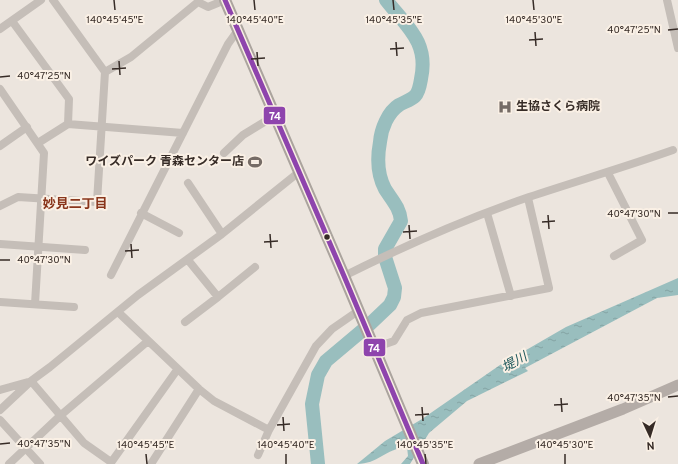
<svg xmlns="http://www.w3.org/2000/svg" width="678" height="464" font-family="Overpass,'Noto Sans JP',sans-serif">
<defs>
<pattern id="water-ripples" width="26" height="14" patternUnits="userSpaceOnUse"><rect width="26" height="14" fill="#99bebe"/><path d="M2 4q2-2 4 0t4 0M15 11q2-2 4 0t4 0" fill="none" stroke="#84a3a3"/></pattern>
</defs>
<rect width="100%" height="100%" fill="#ece5de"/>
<!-- water -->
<path fill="url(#water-ripples)" d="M678,278V295L657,298L525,368L528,371L467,401L429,433L410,464H401L408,456L407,447C385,449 378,464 357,464L385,441L422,419L500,365L566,327Z"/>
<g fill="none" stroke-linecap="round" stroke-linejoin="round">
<!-- river -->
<path stroke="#99bebe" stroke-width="14" d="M318,464L312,404L318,375L326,361L370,324L390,305L394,297L395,288L385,257V249L401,221C400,208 392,200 385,189C377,174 377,158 380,142C381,129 388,112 399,105C404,102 411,100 415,96C419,92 420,85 421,79C429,42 407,27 386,0"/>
<!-- minor -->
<path stroke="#c5beb8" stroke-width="8" d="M667,0L678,48
M12,21L69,99L68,124
M0,29L41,0
M105,72L131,57L198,2L208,7L225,0
M0,89L44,153L35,304
M38,143L68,124L183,133
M0,146L27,127
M224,153L243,135L274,116
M608,173L642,240L614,256
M188,183L222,234
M0,206L18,197L97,202L105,72L53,0
M141,213L179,233
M487,213L511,296
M0,244L85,250
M188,260L218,297L255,267
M111,275L228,44L238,30
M344,276C404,246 465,219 529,197C577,181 625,167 673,150
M0,302L74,307
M118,312L199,389L214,401L269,430
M185,322L218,297
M374,348L394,341L407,320L421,313L549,288L528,198
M31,381L84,443L111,462
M0,390L28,382
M0,410L31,381L50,367L138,295L222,234L299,172
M0,420L40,464
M258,455L269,430L316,346L332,329L358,311
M9,464L61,415L148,341
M110,464L177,370
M151,464L199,389"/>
<!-- major -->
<path stroke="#b4aca7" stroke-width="11" d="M479,464L623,409L678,385"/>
<!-- highway -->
<path stroke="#aba49e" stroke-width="12" d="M225,0L344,276L423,464"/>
<defs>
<path id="bus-1" d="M225,0L344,276L423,464"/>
</defs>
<!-- bus-1 casing -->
<use href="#bus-1" stroke="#faf0e5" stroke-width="8"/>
<!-- bus-1 -->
<use href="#bus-1" stroke="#8e44ad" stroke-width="5"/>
</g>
<!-- ticks -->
<path fill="none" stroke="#362b26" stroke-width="1.5" d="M114,0L115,10M254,0L255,10M393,0L394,10M533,0L534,10M668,30L678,29M535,32L536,46M529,40L543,39M396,42L397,56M390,49L404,48M257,52L258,66M251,59L265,58M119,61L120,75M112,69L126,68M0,77L10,76M668,213H678M548,215L549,229M542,222L555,221M409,225L410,239M403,232L417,231M270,234L271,248M264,242L278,241M131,244L132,258M125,251L139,250M0,260H10M668,397L678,396M561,398L562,412M554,405L568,404M422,407L423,421M415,415L429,414M283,417L284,431M277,425L290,424M0,444L10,443M146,454L147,464M286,454V464M425,454L426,464M565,454V464"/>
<!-- icons -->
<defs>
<symbol id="hospital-bare" viewBox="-9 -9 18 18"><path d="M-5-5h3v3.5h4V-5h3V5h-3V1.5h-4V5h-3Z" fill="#766c66" stroke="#faf0e5" stroke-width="2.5" paint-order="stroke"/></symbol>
<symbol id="stadium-bare" viewBox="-9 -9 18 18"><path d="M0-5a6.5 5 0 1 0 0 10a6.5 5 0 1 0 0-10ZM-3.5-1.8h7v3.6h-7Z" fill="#766c66" stroke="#faf0e5" stroke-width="2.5" paint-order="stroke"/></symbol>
</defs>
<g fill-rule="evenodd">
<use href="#hospital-bare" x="495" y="97" width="20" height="20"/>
<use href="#stadium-bare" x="245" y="152" width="20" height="20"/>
</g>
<!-- markers -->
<circle fill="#362b26" stroke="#faf0e5" stroke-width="1.5" cx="327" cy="237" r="3.5"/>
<g text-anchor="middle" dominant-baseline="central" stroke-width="4" stroke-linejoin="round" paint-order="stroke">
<!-- poi labels -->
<g font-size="12" font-weight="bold" fill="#362b26" stroke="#faf0e5" text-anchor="start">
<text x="516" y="107">生協さくら病院</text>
<text x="244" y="162" text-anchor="end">ワイズパーク 青森センター店</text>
</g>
<!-- neighbourhood labels -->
<g font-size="13" font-weight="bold" fill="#89351b" stroke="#faf0e5">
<text x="75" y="205">妙見二丁目</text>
</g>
<!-- water labels -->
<g font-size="13" font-style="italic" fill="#1a5559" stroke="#faf0e5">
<text transform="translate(515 363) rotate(-29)">堤川</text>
</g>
</g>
<g font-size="10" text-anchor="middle" fill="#362b26" stroke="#faf0e5" stroke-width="4" stroke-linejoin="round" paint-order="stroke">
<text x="115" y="23">140°45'45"E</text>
<text x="255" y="23">140°45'40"E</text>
<text x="394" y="23">140°45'35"E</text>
<text x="534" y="23">140°45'30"E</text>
<text x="634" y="33">40°47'25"N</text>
<text x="44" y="79">40°47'25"N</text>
<text x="634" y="217">40°47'30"N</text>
<text x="44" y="263">40°47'30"N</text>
<text x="634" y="401">40°47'35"N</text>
<text x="44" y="447">40°47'35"N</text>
<text x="146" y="448">140°45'45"E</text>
<text x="286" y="448">140°45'40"E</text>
<text x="425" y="448">140°45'35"E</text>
<text x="565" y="448">140°45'30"E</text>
</g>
<g stroke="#faf0e5" stroke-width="1.5">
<rect x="263" y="106" width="23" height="19" rx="4" fill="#8e44ad"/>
<rect x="363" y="338" width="23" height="19" rx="4" fill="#8e44ad"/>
</g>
<g font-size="11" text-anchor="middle" font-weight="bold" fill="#fff">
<text x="275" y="120">74</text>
<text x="374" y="352">74</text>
</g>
<!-- north arrow -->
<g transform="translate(650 436) rotate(176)" stroke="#faf0e5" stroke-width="3" paint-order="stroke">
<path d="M0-3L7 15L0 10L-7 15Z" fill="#362b26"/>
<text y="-6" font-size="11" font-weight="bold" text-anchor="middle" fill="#362b26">N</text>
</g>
</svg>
